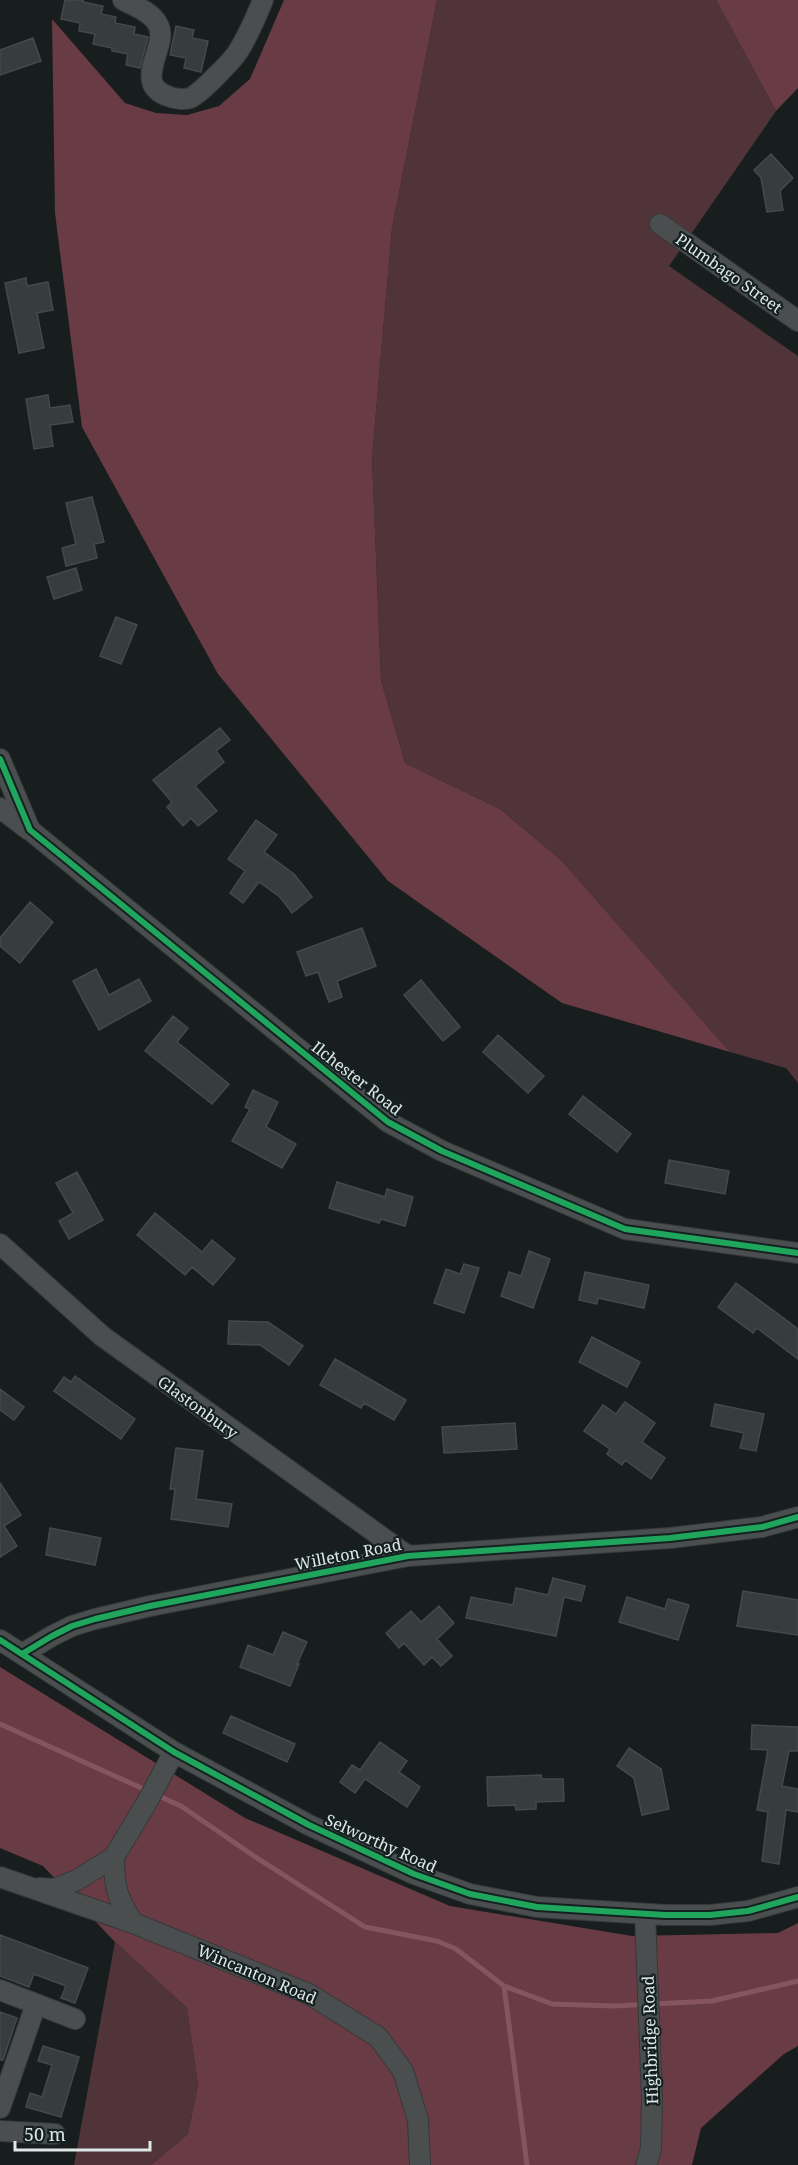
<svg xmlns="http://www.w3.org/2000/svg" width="798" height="2165" font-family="'Noto Serif',serif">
<rect width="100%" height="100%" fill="#181e1e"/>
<!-- green -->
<path fill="#51343a" d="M437,0H716L776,111L669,266L798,356V1083L786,1068L730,1052L561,860L500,809L405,763L381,680L372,458L392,228Z
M115,1942L187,2008L198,2085L188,2134L151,2165H74Z"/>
<!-- forest -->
<path fill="#693b45" d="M284,0H437L392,228L372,458L381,680L405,763L500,809L561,860L730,1052L562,1003L388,881L218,674L82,427L55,213L52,19L125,103L156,113L187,115L219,106L250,79Z
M716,0H798V88L776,111Z
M0,1667L245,1818L450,1906L632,1936L778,1933L798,1923V2046L784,2054L701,2128L692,2165H151L188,2134L198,2085L187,2008L115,1942L43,1866L0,1848Z"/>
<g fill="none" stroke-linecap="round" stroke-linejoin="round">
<!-- stream -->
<path stroke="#86545e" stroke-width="5" d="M0,1724L181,1806L254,1856L365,1927L437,1941L456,1949L504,1986L552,2004L614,2006L712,2001L798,1981
M504,1986L527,2165"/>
</g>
<!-- building -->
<path fill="#373c3c" stroke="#444a4a" stroke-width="1.5" d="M65,0H83V2L103,6L101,14L116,17L115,23L135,27L134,34L148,37L140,68L126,65L128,54L112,51V48L93,44L95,34L79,31L80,23L61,19Z
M176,26L194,30L192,38L208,41L201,72L184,68L186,58L170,55Z
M33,38L41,61L0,75V50Z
M771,154L793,178L780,191L783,210L767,212L761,178L754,170Z
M26,278L27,286L48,282L53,310L37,313L44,348L19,353L5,283Z
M48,395L50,408L70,405L73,422L50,425L53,446L34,449L26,399Z
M92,497L104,542L94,544L97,558L66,566L62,548L76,544L66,503Z
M76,568L82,590L54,599L47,577Z
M116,617L137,625L121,664L100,656Z
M220,728L230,740L216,751L224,762L195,786L217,811L198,826L191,818L183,826L167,807L172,802L153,780Z
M256,820L277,835L264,852L294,874L312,897L292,913L280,897L259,882L243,903L230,893L245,871L228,859Z
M30,902L53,922L20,963L0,946V938Z
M362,928L376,966L337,981L342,997L329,1002L318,972L306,976L297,952Z
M96,969L109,995L139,979L151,1001L99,1030L73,981Z
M421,980L460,1027L443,1041L404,995Z
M173,1016L188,1028L177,1042L229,1084L212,1104L145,1051Z
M498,1035L544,1076L528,1093L483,1052Z
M253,1090L278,1102L266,1127L296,1144L282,1168L232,1141L250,1109L245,1107Z
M583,1096L631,1134L617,1152L569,1114Z
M669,1160L729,1171L725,1194L665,1183Z
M77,1172L103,1220L69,1239L59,1221L73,1213L56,1183Z
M337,1182L385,1197L387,1189L413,1197L405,1226L381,1219L379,1223L329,1208Z
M155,1213L202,1252L212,1240L235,1259L213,1285L192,1267L185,1275L137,1235Z
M529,1251L550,1259L533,1308L501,1296L509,1272L521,1276Z
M464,1264L479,1268L464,1313L434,1303L446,1269L460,1274Z
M585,1272L649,1285L644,1308L598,1298L597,1304L579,1300Z
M736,1283L798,1329V1359L757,1328L753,1333L718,1307Z
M229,1321L268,1322L303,1346L289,1365L260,1345L228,1344Z
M592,1337L640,1362L627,1387L579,1362Z
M335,1359L406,1400L394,1420L364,1403L361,1408L320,1385Z
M75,1376L135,1419L121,1439L54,1391L64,1377L71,1382Z
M0,1389L24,1407L14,1420L0,1410Z
M625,1402L655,1423L642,1442L665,1458L651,1479L625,1460L622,1465L607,1454L610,1449L584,1431L603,1405L616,1414Z
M715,1404L764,1414L756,1451L740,1448L744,1433L711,1426Z
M515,1423L517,1449L444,1453L442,1427Z
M176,1448L203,1451L196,1499L232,1504L228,1527L171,1519L175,1489H170Z
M0,1483L21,1515L4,1526L17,1546L0,1557Z
M50,1528L101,1538L95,1565L46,1555Z
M553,1578L585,1586L581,1601L564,1597L556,1636L466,1618L471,1597L513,1605L516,1588L548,1595Z
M743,1591L798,1600V1635L737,1626Z
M627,1597L665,1609L668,1599L689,1605L678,1640L619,1622Z
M439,1606L454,1623L437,1639L452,1656L441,1666L432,1657L424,1665L404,1643L399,1648L386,1633L411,1611L421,1622Z
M283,1632L307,1642L297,1664H299L290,1686L240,1667L248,1645L273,1655Z
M231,1716L295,1744L287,1762L223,1733Z
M752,1725L798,1727V1751H789L782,1786L798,1789V1812L786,1810L779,1864L762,1861L768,1812L757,1810L768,1750L751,1749Z
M380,1742L407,1761L399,1772L420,1787L407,1807L365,1779L355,1793L340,1782L352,1765L360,1770Z
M629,1748L661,1769L669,1809L642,1815L634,1778L617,1766Z
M541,1775L542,1779H563L564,1801L536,1802V1809L516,1810L515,1805L488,1806L487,1777Z
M0,1935L88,1968L75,2003L61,1998L66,1986L34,1974L29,1987L0,1976Z
M0,2012L17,2018L3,2060H0Z
M43,2046L79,2057L61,2117L26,2107L30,2093L42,2097L52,2065L38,2061Z"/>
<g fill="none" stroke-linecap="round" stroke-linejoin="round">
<defs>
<path id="minor" d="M123,0C134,6 150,11 157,23C168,39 148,62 152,81C153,88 161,94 168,96C174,99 184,100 190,98C200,94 234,59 239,50C249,34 256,17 263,0
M660,224L798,321
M0,759L30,830L388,1122L442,1151L625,1229L798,1253
M0,808L29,830
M0,1244L102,1336L408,1556
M0,1640L174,1752L309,1825L414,1874L470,1894L537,1907L665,1915H710L748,1911L798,1897
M22,1654L52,1636L72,1626L95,1619L150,1606L408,1556L670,1538L762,1527L798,1517
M114,1857C114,1888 117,1897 133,1923
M0,1877L133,1923L309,1994L378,2037L403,2071L418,2120L420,2165
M39,1888L54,1889L77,1880L114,1857L146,1804L174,1752
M645,1914L652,2098L651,2149L646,2165
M0,1990L75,2019
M0,2108L36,2004
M0,2131L55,2134"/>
</defs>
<!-- minor casing -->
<use href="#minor" stroke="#353939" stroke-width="22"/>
<!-- minor -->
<use href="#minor" stroke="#4b4e4e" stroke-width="20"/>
<defs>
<path id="cycleway" d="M0,759L30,830L388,1122L442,1151L625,1229L798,1253
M0,1640L174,1752L309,1825L414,1874L470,1894L537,1907L665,1915H710L748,1911L798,1897
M22,1654L52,1636L72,1626L95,1619L150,1606L408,1556L670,1538L762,1527L798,1517"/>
</defs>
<!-- cycleway casing -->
<use href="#cycleway" stroke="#152121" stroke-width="10"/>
<!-- cycleway -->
<use href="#cycleway" stroke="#20a55d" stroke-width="6"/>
</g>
<g text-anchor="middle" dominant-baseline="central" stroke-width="4.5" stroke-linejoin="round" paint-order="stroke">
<!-- street labels -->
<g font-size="16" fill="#e0e7e7" stroke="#152121">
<text transform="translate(729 273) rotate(35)">Plumbago Street</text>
<text transform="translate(357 1078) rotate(38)">Ilchester Road</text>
<text transform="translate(198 1407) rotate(36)">Glastonbury</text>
<text transform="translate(348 1554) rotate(-11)">Willeton Road</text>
<text transform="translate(381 1843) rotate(24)">Selworthy Road</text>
<text transform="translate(257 1974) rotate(23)">Wincanton Road</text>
<text transform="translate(650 2040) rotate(-92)">Highbridge Road</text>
</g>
</g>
<!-- scale -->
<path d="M15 2141v9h135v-9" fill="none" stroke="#e0e7e7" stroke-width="3"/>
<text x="24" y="2141" font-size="18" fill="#e0e7e7" stroke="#152121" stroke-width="4.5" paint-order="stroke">50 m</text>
</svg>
